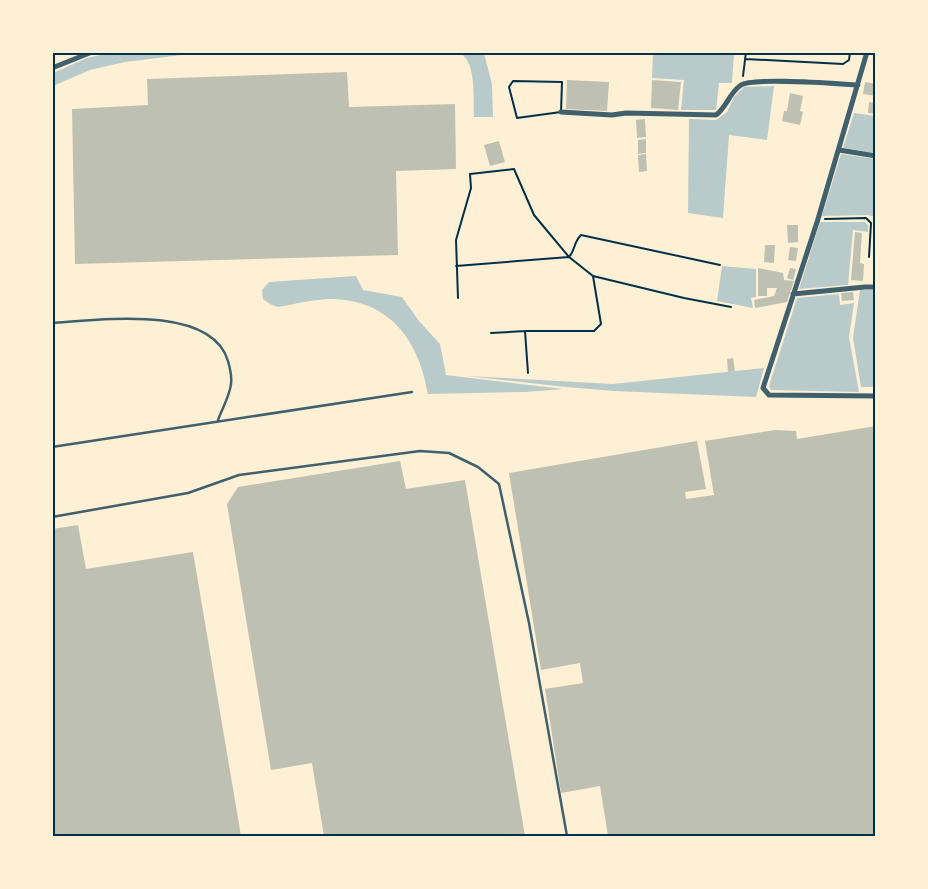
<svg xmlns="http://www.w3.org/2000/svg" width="928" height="889" font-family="'PT Serif',serif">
<rect width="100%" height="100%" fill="#fdf0d5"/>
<!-- green -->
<path fill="#b9caca" d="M110,53V52L198,53L125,62L90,70L53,86V73L87,58Z
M460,53H484L492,84L493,117H474C473,99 477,63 460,53Z
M653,53H734L732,83H719L716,110H681L684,80L652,78Z
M774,86L767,140L729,135L723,218L688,213L689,119L716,120L727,112L734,97L744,87Z
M854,113L875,116V153L843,148Z
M841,154L875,159V217L868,215L822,216Z
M820,222H865L868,225V232L853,230L848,285L799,289Z
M722,266L756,269V297L751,298L753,308L717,301Z
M356,276L363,290L402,297L419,321L440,344L446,375L563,389L525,392L428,394C419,342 392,302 335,299C318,298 295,304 278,307L270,304L263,299L262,290L269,282Z
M860,290H875L876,354L874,355L873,387H861L853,338Z
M839,294L840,305L854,303L849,337L859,392L771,390L769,386L797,298Z
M764,368L756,397L614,391L566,387L467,376L613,384Z"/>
<!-- building -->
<path fill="#bec0b2" d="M347,72L349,107L455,104L456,169L396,171L398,255L75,264L72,109L148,105L147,79Z
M567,80L609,82L607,111L566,109Z
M652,80L681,82L678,110L651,108Z
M865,82L876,84V96L863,94Z
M790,93L803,96L800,111L803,112L800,125L782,121L784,111H787Z
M869,102L876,103V114L868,113Z
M645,119L646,137L637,138L636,120Z
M646,139V153L638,154V140Z
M499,141L505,162L490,166L484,145Z
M646,154L647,171L639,172L638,155Z
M787,225H798V242L788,243Z
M855,232L862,233L860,263L864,264L863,281L851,280Z
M765,245H775L774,263L764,262Z
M790,247L798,248L796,261L788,260Z
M758,268L783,273L784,280L794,281L787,302L755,308L754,300L774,296L777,288H767V296H758Z
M790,268L796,269L793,280L787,278Z
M853,292L854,300L842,301L841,293Z
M733,358L735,371L728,372L727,359Z
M876,426V836H608L600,786L561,793L545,689L583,683L580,663L541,670L509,473L697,441L706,489L685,492L686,499L714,495L705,441L775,430L796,431L797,439Z
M400,461L406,489L465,480L525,836H324L312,763L271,770L227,504L238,487Z
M78,525L86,569L193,552L241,836H52V529Z"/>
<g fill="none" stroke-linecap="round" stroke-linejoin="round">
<!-- path -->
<path stroke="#003049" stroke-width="2" d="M745,59L843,64L849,60L850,52
M743,76L746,52
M513,81L562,82L561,112L517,118L509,87Z
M825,219L866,218L871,223L869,257
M456,266L569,257C576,249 573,243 581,235L720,265
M458,298L456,240L471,188L470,174L514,169L534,215L569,257L593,276L684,298L731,307
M525,331L528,373
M491,333L525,331H594L601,324L593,276"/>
<!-- service -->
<path stroke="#3f606c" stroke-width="2.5" d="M52,323C98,320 211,304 228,361C230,368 232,377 231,384C230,395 222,409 218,420
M52,447L412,392
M52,517L188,493L239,475L420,451L449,453L478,467L499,484L529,623L567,836"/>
<!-- minor -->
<path stroke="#3f606c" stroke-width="5" d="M867,52L818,219L763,388L769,395L876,396
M52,68L92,52
M561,112L612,115L626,113L716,115C727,107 729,93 741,85C753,77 838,84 858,85
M839,150L876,156
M793,294L865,287H876"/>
</g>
<!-- border -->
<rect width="928" height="889" fill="none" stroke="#fdf0d5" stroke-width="108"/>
<rect x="54" y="54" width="820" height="781" fill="none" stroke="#003049" stroke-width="2"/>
</svg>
